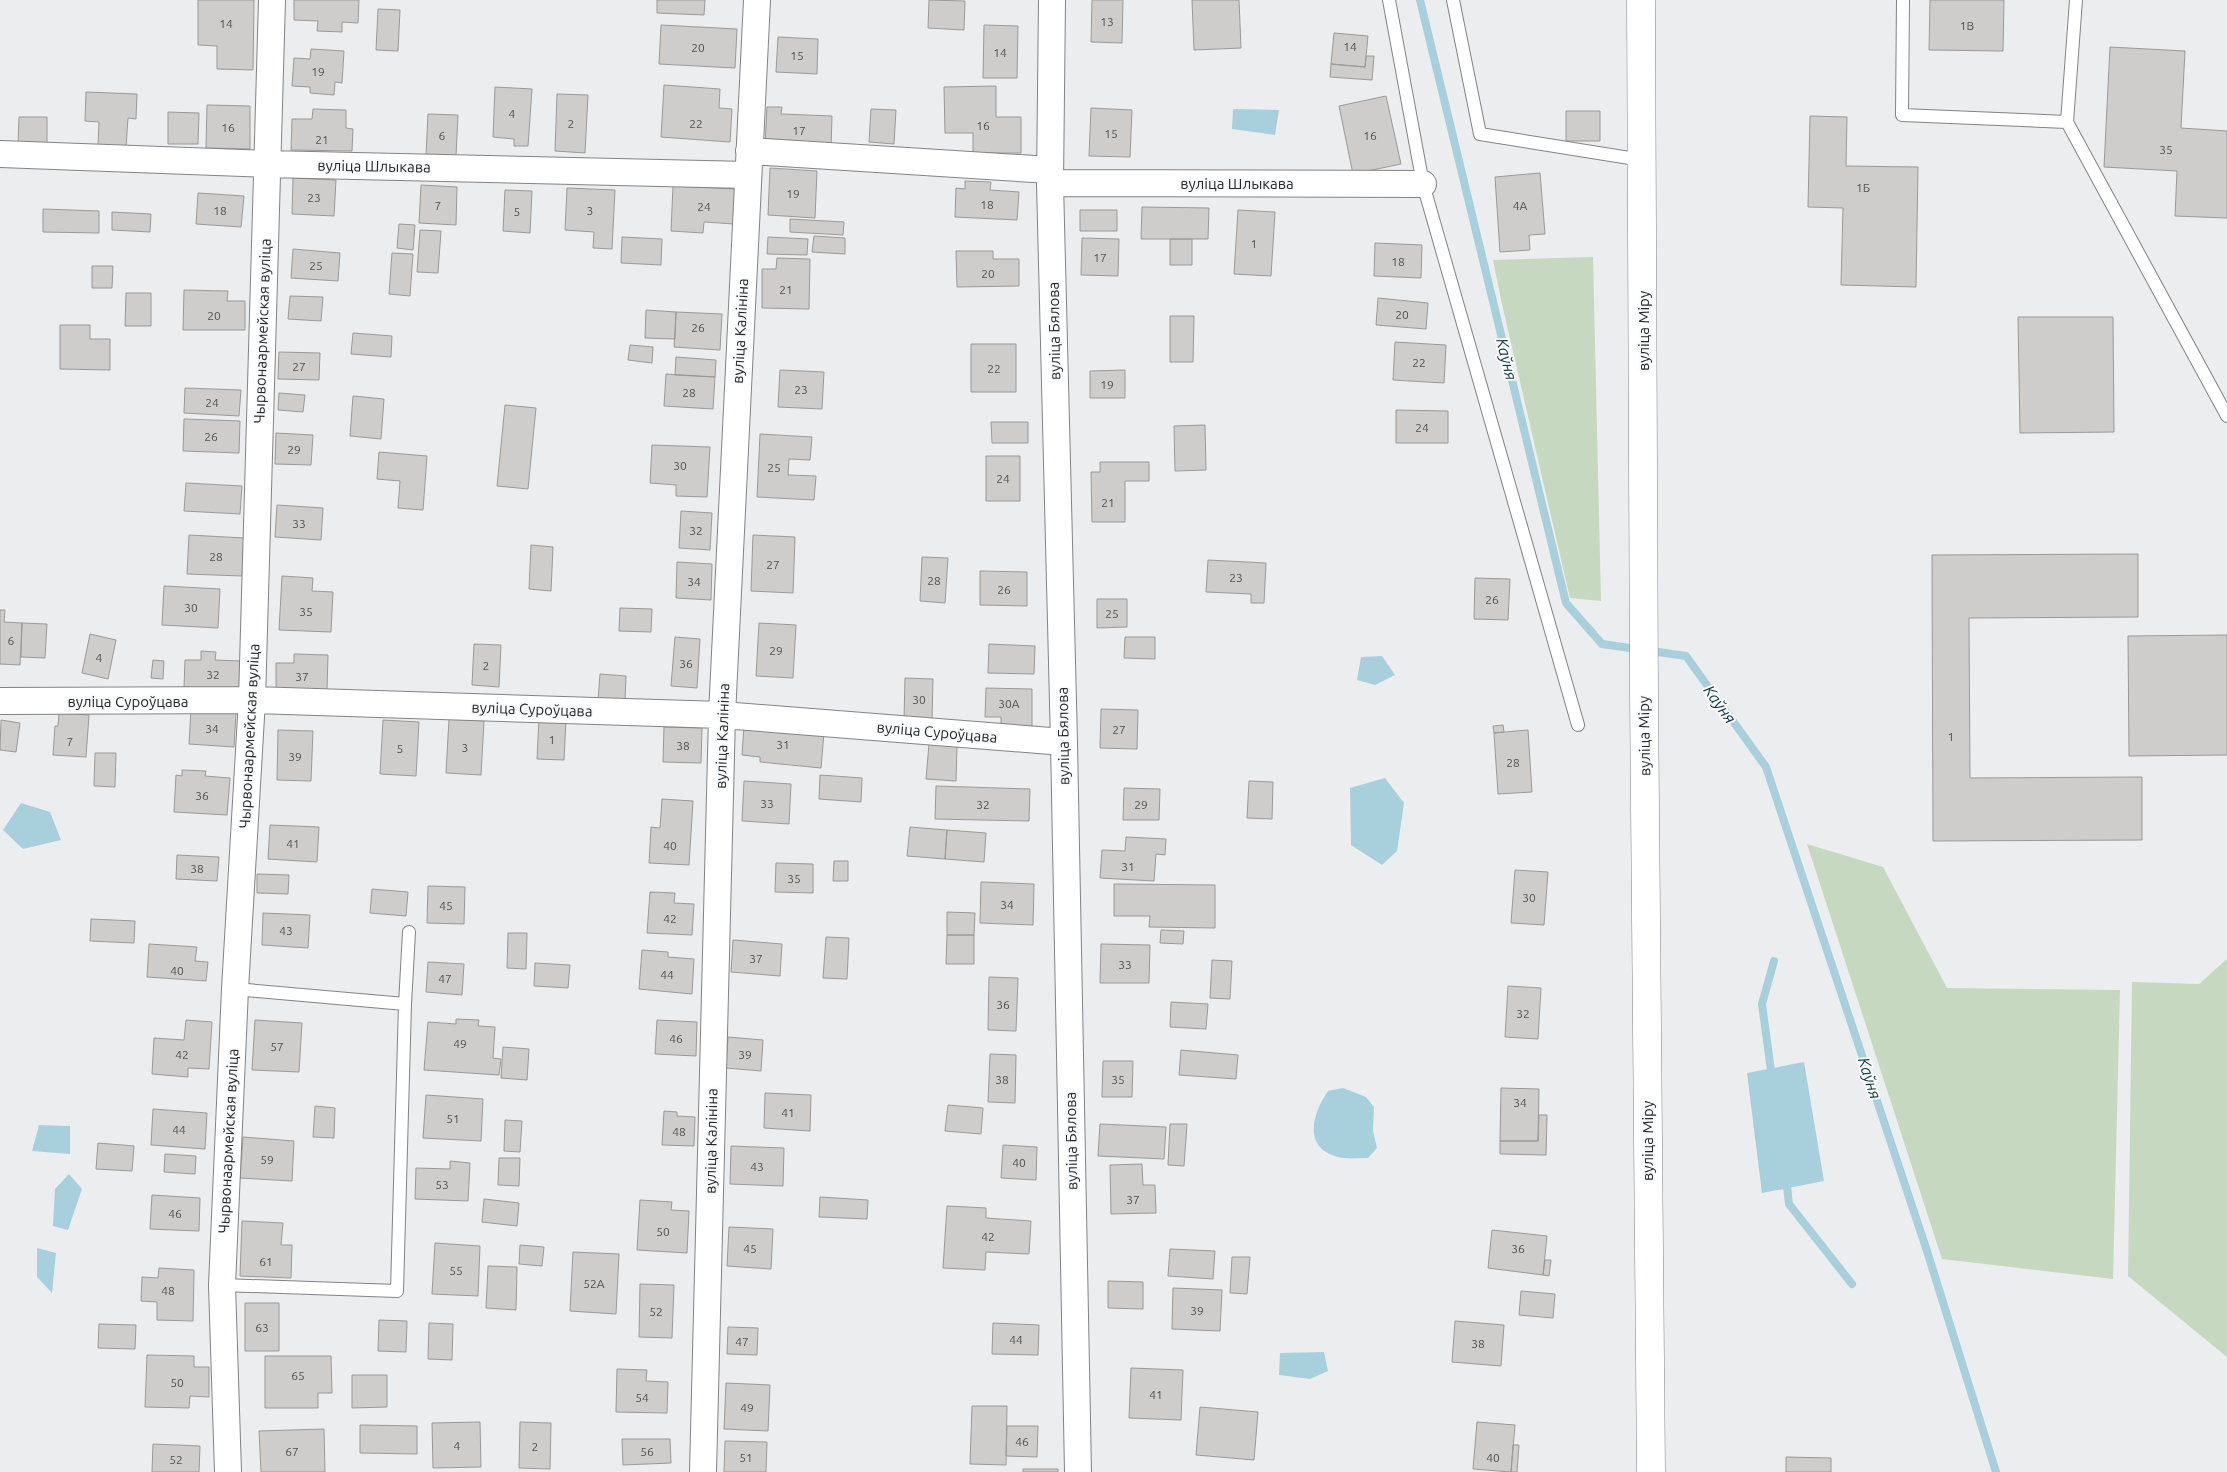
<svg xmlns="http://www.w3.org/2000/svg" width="2227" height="1472" font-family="Ubuntu,sans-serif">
<rect width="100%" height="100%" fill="#ebedee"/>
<!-- green -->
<path fill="#c7d8c0" d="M1593,257L1601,601L1570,598L1502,304L1493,260Z
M1807,844L1883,867L1947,988L2120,990L2113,1279L1942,1259Z
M2227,959V1357L2128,1276L2132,982L2199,984Z"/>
<!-- water -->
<path fill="#a8d0dc" d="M1233,109L1279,110L1275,135L1232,129Z
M1382,656L1395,675L1375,685L1357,680L1361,657Z
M1385,778L1404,803L1397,851L1382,865L1351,845L1350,788Z
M21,803L50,812L61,840L23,849L3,830Z
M1804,1062L1824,1181L1762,1193L1747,1073Z
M1343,1088L1366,1097L1374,1107L1373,1131L1377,1148L1368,1158C1357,1158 1343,1160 1332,1155C1303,1144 1314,1111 1328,1091Z
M39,1125L70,1126V1154L32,1151Z
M69,1174L82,1189L68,1230L53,1226L55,1189Z
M37,1248L56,1253L52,1293L37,1277Z
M1324,1352L1328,1371L1310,1379L1279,1375L1280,1353Z"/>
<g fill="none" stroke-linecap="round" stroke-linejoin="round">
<!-- stream -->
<path stroke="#a8d0dc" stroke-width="8" d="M1420,0L1566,603L1602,644L1686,656L1766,767L1927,1251L1996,1472
M1772,1078L1762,1004L1774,961
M1786,1178L1789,1204L1852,1284"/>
</g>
<!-- building -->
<path fill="#cfcdcc" stroke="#9b9998" d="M198,0H254L253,70L217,69V46L198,45Z
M294,0H359L358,23L342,22V32L317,31L318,21L294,20Z
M657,0H705L704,15L657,13Z
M929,0L965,1L964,30L928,28Z
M1092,0H1123L1122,43L1091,42Z
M1192,0H1239L1241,48L1194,50Z
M1930,0H2004L2003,51L1929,50Z
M378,9L400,10L398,51L376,50Z
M661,25L737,29L735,68L659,64Z
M984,25L1018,26L1017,78H983Z
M1334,33L1368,36L1365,67L1331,64Z
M778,37L818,39L817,74L776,72Z
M2110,47L2185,51L2181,128L2227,131V218L2175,216L2177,171L2104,167Z
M311,49L344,51L342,83L335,82L334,95L310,93V87L292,86L294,58L310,59Z
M1366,56H1374L1372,80L1330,77L1331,64L1365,67Z
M664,85L720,89L719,108L732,109L730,142L661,137Z
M996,86V117H1021V153H973V133H945L944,87Z
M495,87L532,89L528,146H514V139L493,137Z
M86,92L137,94L136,119L128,118L126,148L98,146L99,122L85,121Z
M557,94L588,95L585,153L555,151Z
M1386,96L1401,164L1353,174L1339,106Z
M207,105L250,106V149L206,148Z
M767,107H782L781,114L832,116L831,148L765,144Z
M1091,108L1132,110L1130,157L1089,156Z
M313,109L346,110V128L353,129L352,151L291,150L292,119H312Z
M871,109L896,110L894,144L869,142Z
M1566,111H1600V141H1566Z
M168,112L199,113L198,144H168Z
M428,114L458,115L456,156L426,155Z
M1810,116L1847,117L1846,166L1918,167L1916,287L1841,285L1843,208L1808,207Z
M19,117H47V147L18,146Z
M770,168L817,171L815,218L768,215Z
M1540,173L1545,234L1529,235L1530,250L1500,252L1495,177Z
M293,178L336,180L334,216L292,214Z
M965,181L991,182L990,190L1019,192L1017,220L955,217L956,188L965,189Z
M421,185L457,187L456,225L419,223Z
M673,186L736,189L734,224L704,222L703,233L671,231Z
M567,188L615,190L612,249L593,248L594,232L565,230Z
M505,190L532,191L530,233L503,231Z
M198,193L244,196L241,227L196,224Z
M1142,207L1209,208L1208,239H1141Z
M43,209L99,211V233L43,232Z
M1080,210H1117V231H1080Z
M1238,210L1275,212L1271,276L1234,274Z
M112,212L151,214L150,232L112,230Z
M790,219L844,222L843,235L790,232Z
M399,224L415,225L413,250L397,248Z
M420,230L441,231L438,273L417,272Z
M814,236L845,238V254L812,252Z
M622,237L662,239L661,265L621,263Z
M768,237L808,239L807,255L767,254Z
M1082,238L1119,239L1118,276L1081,275Z
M1170,239H1192V265H1170Z
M1375,243L1422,245L1421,278L1374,276Z
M293,249L340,253L338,281L291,278Z
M956,251H993V259H1019V286L957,287Z
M392,253L413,254L410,296L389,294Z
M777,258L810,259L809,309L762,308V269H776Z
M92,266H113L112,288H92Z
M184,290L228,291L227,301H245V330H183Z
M126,293H151V326H125Z
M290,296L323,297L321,321L288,319Z
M1378,298L1428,303L1426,329L1376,325Z
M646,310L676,312L675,339L645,338Z
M676,312L722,314L720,350L674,347Z
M1170,316H1194L1193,362H1170Z
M2018,317H2113L2114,432L2020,433Z
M60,325H90V339H110V370L60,369Z
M353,333L392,336L391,357L351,354Z
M1395,342L1446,345L1444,383L1393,380Z
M971,344H1016V392H971Z
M630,345L653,347L652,363L628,360Z
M279,352L320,353L319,380L278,379Z
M676,357L716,360L715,377L675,375Z
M780,370L824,372L822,409L778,407Z
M1125,370V398H1090V371Z
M666,374L715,377L713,409L664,406Z
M185,388L241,390L239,416L184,413Z
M279,393L305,395L303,412L278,410Z
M353,396L384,399L381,439L350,436Z
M505,405L536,408L528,489L497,486Z
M1396,410L1448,411V443H1396Z
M184,419L240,421L239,453L183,451Z
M991,422H1028V443H992Z
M1205,425L1206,470L1175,471L1174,426Z
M276,433L313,435L311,465L275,464Z
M760,434L812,437L810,460L789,459L788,475L816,476L814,500L757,497Z
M652,445L710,447L707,497L676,496V485L650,483Z
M379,452L427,456L423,510L398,508L400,481L377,479Z
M986,456H1020V501H986Z
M1100,462H1149V481H1125V522H1092L1091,472H1100Z
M186,483L242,486L240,514L184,511Z
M277,505L323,508L321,540L275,537Z
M681,511L712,513L710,550L679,548Z
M189,535L244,538L242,576L187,574Z
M753,535L795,537L793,593L751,591Z
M531,545L553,547L551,591L529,589Z
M2138,554V617L1969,618L1970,778L2142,777V840L1933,841L1932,555Z
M922,557L948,558L945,603L920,601Z
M1208,560L1266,563L1264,603H1251V594L1206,592Z
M677,562L712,564L711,600L676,598Z
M980,571L1027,572V606L980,605Z
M282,576L313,578L312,591L333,592L331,632L279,630Z
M1475,578L1510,579L1508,620L1474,619Z
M164,586L220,589L218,628L162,625Z
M1097,599H1127V627L1097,628Z
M620,608L652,609L651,632L619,631Z
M0,610H5L4,622L22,623L20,665L0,664Z
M22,623L47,624L45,658L21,657Z
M759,623L796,625L793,678L756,676Z
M90,634L116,640L108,679L82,673Z
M2227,635V755L2129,756L2128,636Z
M675,637L700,639L697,688L671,686Z
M1125,637H1155V659L1124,658Z
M474,644L501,645L499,687L472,685Z
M989,644L1035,646L1034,674L988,673Z
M201,651L216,652L215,660L241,661L240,690L184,687L185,660H201Z
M294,654L328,655L327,690L276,689V663H294Z
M153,660L164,661L163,679L151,678Z
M600,674L626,676L625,701L598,700Z
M905,678L933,679L932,720H904Z
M986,688L1032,689V727L1001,726V717H985Z
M1101,709L1138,710L1137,749L1100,748Z
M191,710L236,713L234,747L189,744Z
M59,713L89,715L86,757L53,755L55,726H58Z
M539,718L566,719L564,760L537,759Z
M449,719L484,721L481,775L446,773Z
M1,720L20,723L16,752L0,750Z
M383,720L419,722L416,776L380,774Z
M1503,725L1504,732L1494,733L1493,726Z
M744,726L824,733L821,768L760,762V757L742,755Z
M664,727L702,728L701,763L663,762Z
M278,730L313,731L311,781L277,780Z
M1528,730L1532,792L1498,794L1494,733Z
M929,744L957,746L956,781L926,779Z
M95,753H116L115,787L94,786Z
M182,770L206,771L205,776L230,778L227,815L174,812L176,775L182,776Z
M820,775L862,778L861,802L819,799Z
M744,781L791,784L789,824L742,821Z
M1249,781L1273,782L1272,819L1247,818Z
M936,786L1030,789L1029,821L935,819Z
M1124,788L1160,789L1159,820H1123Z
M662,799L693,801L689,865L649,863L651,827L660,828Z
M270,825L319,827L317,862L268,859Z
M910,827L947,830L945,859L907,856Z
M947,830L986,833L984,862L945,859Z
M1126,837L1166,839L1165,855L1156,854L1154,881L1100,878L1102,850L1125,851Z
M177,855L219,857L217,881L176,879Z
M834,861H848V881H833Z
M776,863L813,864V893L775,892Z
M1515,870L1548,872L1544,925L1511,923Z
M257,874L289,875L288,894L257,893Z
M981,882L1034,884L1033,925L980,923Z
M1114,884L1215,885V928L1149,927L1150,916H1114Z
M428,886L465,887L464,924L427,923Z
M372,889L408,892L406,916L370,913Z
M650,892L675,893L674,903L694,904L692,935L647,933Z
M947,912L975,913L974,935H947Z
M263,913L310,915L308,948L262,945Z
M91,919L135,921L134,943L90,941Z
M1161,930L1184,931L1183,944L1160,943Z
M508,933H527L526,969L507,968Z
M947,935H974V964H946Z
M826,937L849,938L847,979L823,978Z
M733,940L782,944L780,976L731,972Z
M149,944L197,947L195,961L208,962L206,981L147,977Z
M1101,944L1150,945L1149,983H1100Z
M642,950L668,952V957L694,959L692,994L639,989Z
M1212,960L1232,961L1230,999L1210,998Z
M428,962L464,964L462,995L426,992Z
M535,963L570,965L568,988L534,986Z
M989,977L1018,978L1016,1031L988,1030Z
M1508,986L1541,988L1538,1039L1505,1037Z
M1171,1002L1208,1004L1206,1029L1170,1027Z
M456,1019L479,1020L478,1026L495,1027L493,1058L501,1059L499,1075L424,1070L428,1022L456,1024Z
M186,1020L212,1022L209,1069L188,1068V1077L152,1074L154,1038L184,1040Z
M255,1020L302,1023L299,1072L252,1070Z
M657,1020L697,1022L696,1056L655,1054Z
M728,1037L763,1040L761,1071L726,1068Z
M503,1047L529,1049L527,1080L501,1078Z
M1181,1050L1238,1055L1236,1079L1179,1075Z
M990,1054L1016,1055L1015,1103L988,1102Z
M1103,1061H1133L1132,1097H1102Z
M1501,1088L1539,1089L1538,1141H1500Z
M765,1093L811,1095L810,1131L764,1128Z
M426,1095L483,1099L481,1141L423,1138Z
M948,1105L983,1108L981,1134L945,1131Z
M315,1106L335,1108L334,1138L313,1137Z
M153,1109L207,1113L205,1149L151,1145Z
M664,1111L677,1112V1116L695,1117L694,1146L662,1145Z
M1539,1115H1547L1546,1155L1500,1154V1141H1538Z
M505,1120L522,1121L520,1152L504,1151Z
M1100,1124L1166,1127L1164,1159L1098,1156Z
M1170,1124H1187L1184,1166L1168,1165Z
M243,1137L294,1141L292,1181L240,1178Z
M98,1143L134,1146L132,1171L96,1169Z
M1003,1145L1037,1147L1036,1180L1001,1178Z
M731,1146L784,1148L783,1186L730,1184Z
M165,1154L196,1156L195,1174L164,1172Z
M499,1158H520L519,1186L498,1185Z
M450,1161L470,1163L468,1201L415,1199L416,1168L450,1169Z
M1142,1164L1143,1185H1155L1156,1213L1111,1214L1110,1165Z
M152,1195L200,1198L199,1231L150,1229Z
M820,1197L868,1200L867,1219L819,1217Z
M484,1199L519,1203L517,1226L482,1222Z
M640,1200L672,1202L671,1210L689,1211L687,1253L637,1250Z
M947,1206L986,1208V1218L1031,1221L1029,1254L986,1252L985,1270L943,1268Z
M242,1221L283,1223L281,1245H292L291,1278L240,1276Z
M729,1227L773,1229L771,1269L727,1266Z
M1492,1230L1547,1236L1543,1275L1488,1268Z
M435,1243L480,1246L478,1296L432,1294Z
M520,1245L544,1247L542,1266L519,1264Z
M1170,1249L1215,1251L1213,1279L1168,1276Z
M573,1252L619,1254L616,1314L570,1311Z
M1232,1257H1250L1247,1294L1230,1293Z
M1545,1260H1551L1549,1276L1543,1275Z
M488,1266L517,1267L516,1310L486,1308Z
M159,1268L194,1270L193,1321L157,1320V1302L141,1301L142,1277L158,1278Z
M1108,1281L1143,1282V1309L1108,1308Z
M640,1284L674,1285L672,1338L639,1337Z
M1173,1288L1222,1290L1220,1331L1172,1329Z
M1521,1291L1555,1294L1553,1318L1519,1315Z
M245,1303H279V1351H245Z
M379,1320L407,1321L406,1352L378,1351Z
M1455,1321L1504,1325L1501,1366L1452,1362Z
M429,1323L453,1324L452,1360L428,1359Z
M993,1323L1039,1325L1038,1355L992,1354Z
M99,1324L136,1325L135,1349L98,1348Z
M728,1327L758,1328L757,1355L727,1354Z
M147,1355L194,1356V1367H209V1397L190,1396L189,1408L145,1407Z
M265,1356H331L332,1393H318V1408H265Z
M1131,1368L1183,1370L1181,1420L1129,1418Z
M617,1369L647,1370L646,1381L668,1382L667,1413L616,1412Z
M352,1375H387V1407L352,1408Z
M726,1383L770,1385L768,1431L724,1429Z
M972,1406H1007L1006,1465L970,1464Z
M1200,1407L1258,1412L1254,1460L1196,1455Z
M480,1422L481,1467L433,1468L432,1423Z
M520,1422L551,1423L550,1469L519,1468Z
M1477,1422L1515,1425L1511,1472L1473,1469Z
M360,1425L417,1426V1454L360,1453Z
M1007,1426H1038L1037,1457L1006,1456Z
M324,1429L325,1472H261L259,1431Z
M622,1439H670L671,1463L623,1465Z
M725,1441L767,1442L766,1472H724Z
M153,1444L200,1446L199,1472H152Z
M1513,1445H1519L1517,1472H1511Z
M1786,1457L1831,1458V1472H1786Z
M1023,1469H1058V1472H1023Z"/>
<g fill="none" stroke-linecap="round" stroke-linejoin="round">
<defs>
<path id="lane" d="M1389,0L1423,184L1578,725
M1453,0L1480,134L1642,160
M1903,0L1902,115L2067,122
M2076,0L2067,122L2227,416
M235,989L405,1004
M222,1285L397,1291L405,1004L409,932"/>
<path id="street" d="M1052,0L1050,183L1064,742L1078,1472
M749,151L1050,170
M0,154L267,164L748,175
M1050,183L1423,184
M0,701L252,700L722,715L1064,742
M228,1472L222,1285L235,989L252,700L272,0
M703,1472L722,715L757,0"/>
<path id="secondary" d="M1641,0L1644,695L1651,1472"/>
</defs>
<!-- lane casing -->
<use href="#lane" stroke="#828385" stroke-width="14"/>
<!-- street casing -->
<use href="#street" stroke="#828385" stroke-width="28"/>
<!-- secondary casing -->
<use href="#secondary" stroke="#828385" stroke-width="29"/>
<!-- lane -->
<use href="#lane" stroke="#fff" stroke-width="12"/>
<!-- street -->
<use href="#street" stroke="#fff" stroke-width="26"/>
<!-- secondary -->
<use href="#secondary" stroke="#fff" stroke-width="28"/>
</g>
<g text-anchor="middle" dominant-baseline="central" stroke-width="4" stroke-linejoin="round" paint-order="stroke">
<!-- number labels -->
<g font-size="12" fill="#505051">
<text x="1107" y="21">13</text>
<text x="226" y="23">14</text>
<text x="1967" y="25">1В</text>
<text x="1350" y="46">14</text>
<text x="698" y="47">20</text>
<text x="1000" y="52">14</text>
<text x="797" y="55">15</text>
<text x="318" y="71">19</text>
<text x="512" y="113">4</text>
<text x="571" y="123">2</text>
<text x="696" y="123">22</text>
<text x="983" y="125">16</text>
<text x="228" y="127">16</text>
<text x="799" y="130">17</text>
<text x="1111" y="133">15</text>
<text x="442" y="135">6</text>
<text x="1370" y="135">16</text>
<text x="322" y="139">21</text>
<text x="2166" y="149">35</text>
<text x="1863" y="187">1Б</text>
<text x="793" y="193">19</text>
<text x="314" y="197">23</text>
<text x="987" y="204">18</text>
<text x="438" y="205">7</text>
<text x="1520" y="205">4А</text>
<text x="704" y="206">24</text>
<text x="220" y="210">18</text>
<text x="590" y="210">3</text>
<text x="517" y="211">5</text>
<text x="1254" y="243">1</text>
<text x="1100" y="257">17</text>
<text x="1398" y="261">18</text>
<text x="316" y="265">25</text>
<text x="988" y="273">20</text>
<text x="786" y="289">21</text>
<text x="1402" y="314">20</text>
<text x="214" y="315">20</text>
<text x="698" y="327">26</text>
<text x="1419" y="362">22</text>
<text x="299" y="366">27</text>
<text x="994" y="368">22</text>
<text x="1107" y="384">19</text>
<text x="801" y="389">23</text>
<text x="689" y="392">28</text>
<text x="212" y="402">24</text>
<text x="1422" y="427">24</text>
<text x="211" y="436">26</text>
<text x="294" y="449">29</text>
<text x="680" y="465">30</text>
<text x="774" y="467">25</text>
<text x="1003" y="478">24</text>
<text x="1108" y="502">21</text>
<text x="299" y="523">33</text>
<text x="696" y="530">32</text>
<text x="216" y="556">28</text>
<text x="773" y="564">27</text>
<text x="1236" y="577">23</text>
<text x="934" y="580">28</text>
<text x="694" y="581">34</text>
<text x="1004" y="589">26</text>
<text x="1492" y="599">26</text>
<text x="191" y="607">30</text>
<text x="306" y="611">35</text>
<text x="1112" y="613">25</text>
<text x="11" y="640">6</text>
<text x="776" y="650">29</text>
<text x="99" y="657">4</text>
<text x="686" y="663">36</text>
<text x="486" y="665">2</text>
<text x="213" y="674">32</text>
<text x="302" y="676">37</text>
<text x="919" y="699">30</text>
<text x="1009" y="703">30А</text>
<text x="212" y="728">34</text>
<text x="1119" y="729">27</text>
<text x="1951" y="736">1</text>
<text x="552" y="739">1</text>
<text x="70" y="741">7</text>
<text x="783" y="744">31</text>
<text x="683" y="745">38</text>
<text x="465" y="747">3</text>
<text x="400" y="748">5</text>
<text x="295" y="756">39</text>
<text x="1513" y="762">28</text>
<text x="202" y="795">36</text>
<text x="767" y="803">33</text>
<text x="983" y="804">32</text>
<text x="1141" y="804">29</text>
<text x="293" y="843">41</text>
<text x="670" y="845">40</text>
<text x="1128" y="866">31</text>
<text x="197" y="868">38</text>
<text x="794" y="878">35</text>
<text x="1529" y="897">30</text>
<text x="1007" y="904">34</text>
<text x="446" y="905">45</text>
<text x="670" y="918">42</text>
<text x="286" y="930">43</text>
<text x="756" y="958">37</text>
<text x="1125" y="964">33</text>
<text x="177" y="970">40</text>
<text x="667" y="974">44</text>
<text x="445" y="978">47</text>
<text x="1003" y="1004">36</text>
<text x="1523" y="1013">32</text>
<text x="676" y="1038">46</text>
<text x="460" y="1043">49</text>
<text x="277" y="1046">57</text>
<text x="182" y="1054">42</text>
<text x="745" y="1054">39</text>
<text x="1002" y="1079">38</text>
<text x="1118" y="1079">35</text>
<text x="1520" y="1102">34</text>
<text x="788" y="1112">41</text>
<text x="453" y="1118">51</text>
<text x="179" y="1129">44</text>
<text x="679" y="1131">48</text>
<text x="267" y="1159">59</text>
<text x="1019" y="1162">40</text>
<text x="757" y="1166">43</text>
<text x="442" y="1184">53</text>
<text x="1133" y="1199">37</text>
<text x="175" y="1213">46</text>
<text x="663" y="1231">50</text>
<text x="988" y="1236">42</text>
<text x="750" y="1248">45</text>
<text x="1518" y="1248">36</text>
<text x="266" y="1261">61</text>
<text x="456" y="1270">55</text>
<text x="594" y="1283">52А</text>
<text x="168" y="1290">48</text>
<text x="1197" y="1310">39</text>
<text x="656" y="1311">52</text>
<text x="262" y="1327">63</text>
<text x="1016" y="1339">44</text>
<text x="742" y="1341">47</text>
<text x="1478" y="1343">38</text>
<text x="298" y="1375">65</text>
<text x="177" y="1382">50</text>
<text x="1156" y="1394">41</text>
<text x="642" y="1397">54</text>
<text x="747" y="1407">49</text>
<text x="1022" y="1441">46</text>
<text x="457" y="1445">4</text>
<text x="535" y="1446">2</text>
<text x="292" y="1451">67</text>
<text x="647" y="1451">56</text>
<text x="746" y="1457">51</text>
<text x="1493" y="1457">40</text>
<text x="176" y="1459">52</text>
</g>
<!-- street labels -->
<g font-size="15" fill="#262728" stroke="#f8fafc">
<text transform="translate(374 166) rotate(1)">вуліца Шлыкава</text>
<text x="1237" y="183">вуліца Шлыкава</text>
<text transform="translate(262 331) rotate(-88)">Чырвонаармейская вуліца</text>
<text transform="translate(740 331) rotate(-87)">вуліца Калініна</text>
<text transform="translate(1054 331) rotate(-91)">вуліца Бялова</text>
<text transform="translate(1643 331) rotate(-90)">вуліца Міру</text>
<text x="128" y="701">вуліца Суроўцава</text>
<text transform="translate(532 709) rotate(2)">вуліца Суроўцава</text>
<text transform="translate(937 732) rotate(5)">вуліца Суроўцава</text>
<text transform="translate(249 736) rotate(-87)">Чырвонаармейская вуліца</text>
<text transform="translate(722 736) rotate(-88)">вуліца Калініна</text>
<text transform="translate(1063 736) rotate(-91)">вуліца Бялова</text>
<text transform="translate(1644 736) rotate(-91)">вуліца Міру</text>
<text transform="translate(228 1141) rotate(-87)">Чырвонаармейская вуліца</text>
<text transform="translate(711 1141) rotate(-89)">вуліца Калініна</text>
<text transform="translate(1071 1141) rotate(-91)">вуліца Бялова</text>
<text transform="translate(1647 1141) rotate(-90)">вуліца Міру</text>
</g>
<!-- water labels -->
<g font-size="16" font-style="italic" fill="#0f343e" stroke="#f8fafc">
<text transform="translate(1507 359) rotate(76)">Каўня</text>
<text transform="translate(1720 704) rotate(54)">Каўня</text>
<text transform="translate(1870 1078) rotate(72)">Каўня</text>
</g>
</g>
</svg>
